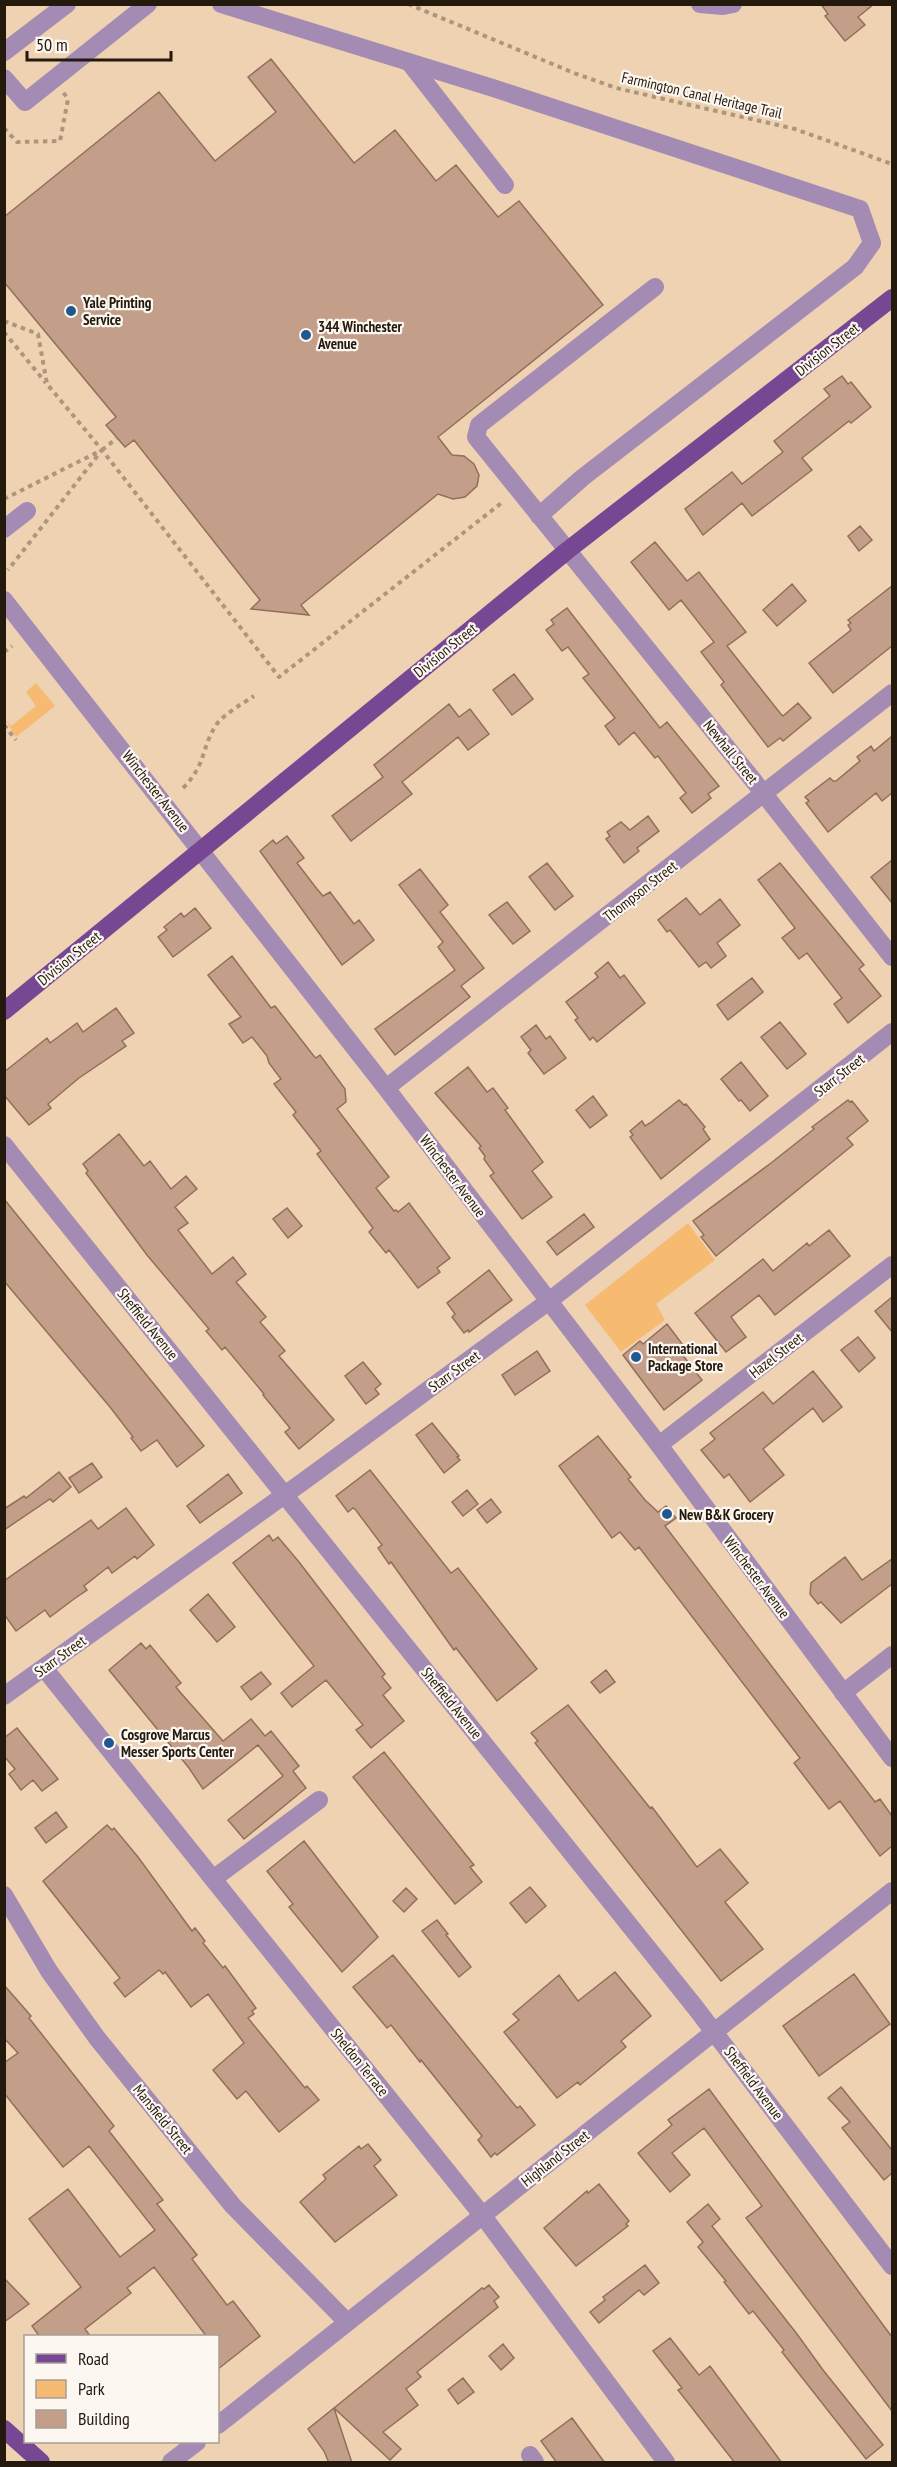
<svg xmlns="http://www.w3.org/2000/svg" width="897" height="2467" font-family="'PT Sans Narrow',sans-serif">
<rect width="100%" height="100%" fill="#eed2b2"/>
<!-- green -->
<path fill="#f6ba70" d="M36,683L55,706L16,737L5,719L11,726L36,706L26,692Z
M688,1223L715,1260L656,1304L665,1320L621,1352L585,1305Z"/>
<!-- building -->
<path fill="#c39e89" stroke="#926f5b" stroke-width="1.5" d="M821,4H874L858,17L865,25L845,41L825,16L828,14Z
M271,59L354,163L395,130L436,181L456,165L498,217L519,201L603,305L438,437L452,455L464,456L474,464L479,475L477,486L465,497L453,499L438,494L301,605L309,615L251,609L260,600L134,440L125,447L106,425L116,417L4,282V217L159,92L215,161L276,112L248,77Z
M842,376L848,384L851,382L871,407L851,423L849,421L802,458L812,470L752,516L742,503L703,535L685,509L732,472L742,484L783,452L774,441L830,396L824,389Z
M860,526L872,540L859,551L848,536Z
M655,542L687,581L699,572L746,632L727,646L780,713L783,716L798,703L811,718L783,741L780,738L768,747L721,685L724,682L701,652L714,642L681,600L669,610L631,562Z
M792,584L806,601L777,626L763,610Z
M892,586V646L833,693L809,663L851,630L848,625L851,623L848,620Z
M567,608L660,728L667,722L719,786L708,794L711,798L692,813L680,798L686,793L658,756L655,758L634,732L619,745L605,726L615,718L583,678L589,674L568,647L562,651L546,630L554,624L551,620Z
M514,674L533,699L512,715L493,690Z
M449,704L459,717L470,709L489,734L468,750L458,737L402,782L412,794L351,841L332,816L383,777L374,765Z
M892,736V793L882,801L876,793L828,832L806,803L809,801L805,797L830,778L833,781H836L860,761L857,757L871,746L874,751Z
M648,816L659,831L637,848L639,851L624,863L606,839L610,836L607,832L621,822L630,830Z
M287,836L304,858L297,863L317,889L323,896L330,892L354,924L359,920L374,940L342,965L260,851L273,840L276,844Z
M892,860V903L871,877Z
M547,863L573,896L555,910L529,877Z
M780,863L864,965L859,969L881,996L848,1023L834,1004L842,998L807,953L799,959L782,938L795,928L758,880Z
M420,869L448,905L440,912L484,968L461,986L470,997L395,1055L375,1029L455,970L438,947L443,942L399,885Z
M686,898L700,915L720,899L740,925L717,943L726,956L711,968L706,962L699,967L670,930L667,932L658,920Z
M507,902L530,931L513,944L489,915Z
M195,908L211,928L173,957L158,937L167,930L164,927L181,913L184,917Z
M232,956L271,1008L275,1006L313,1055L316,1058L320,1055L345,1089L346,1102L337,1109L389,1177L376,1188L394,1211L396,1210L398,1212L409,1203L450,1258L437,1268L440,1272L418,1288L389,1250L386,1253L369,1232L373,1228L317,1154L321,1151L293,1115L296,1112L274,1084L281,1079L269,1063L267,1056L252,1037L243,1043L229,1024L241,1017L208,975Z
M608,962L620,978L624,975L645,1003L597,1042L593,1037L590,1040L575,1020L578,1018L566,1002L598,977L595,973Z
M752,978L763,992L728,1020L717,1005Z
M116,1008L134,1033L122,1041L126,1046L79,1078L48,1104L51,1108L29,1125L4,1095V1072L47,1038L50,1043L77,1023L83,1032Z
M780,1022L806,1054L787,1069L761,1037Z
M536,1025L546,1039L550,1036L566,1058L544,1074L528,1053L531,1050L521,1037Z
M741,1062L768,1096L750,1111L741,1100L739,1101L721,1079Z
M468,1067L487,1092L493,1088L508,1108L505,1110L543,1162L532,1171L552,1197L522,1219L490,1176L494,1173L484,1159L485,1156L479,1148L481,1146L435,1093Z
M593,1096L607,1115L590,1128L576,1110Z
M679,1100L684,1105L686,1104L705,1127L703,1129L710,1139L661,1179L630,1137L633,1135L630,1131L642,1121L645,1126L650,1123Z
M848,1100L850,1102L852,1101L868,1121L847,1138L853,1145L716,1256L701,1237L704,1235L693,1221L771,1163L814,1129L812,1127Z
M119,1134L144,1166L150,1161L171,1189L186,1176L197,1189L175,1207L188,1223L178,1230L212,1274L233,1257L246,1274L236,1282L266,1317L260,1322L285,1351L279,1356L334,1420L299,1449L285,1432L290,1428L263,1395L264,1394L225,1347L222,1350L206,1331L209,1329L147,1255L86,1173L88,1171L83,1164Z
M4,1199L204,1446L177,1467L157,1440L141,1451L131,1438L133,1437L110,1407L4,1281Z
M287,1208L302,1226L288,1238L273,1219Z
M584,1214L594,1227L557,1255L547,1242Z
M829,1230L850,1256L775,1315L759,1295L731,1317L746,1337L726,1352L695,1313L763,1259L773,1271L807,1243L809,1246Z
M489,1270L512,1300L469,1332L468,1330L464,1333L452,1317L455,1314L447,1303Z
M892,1297V1332L875,1311Z
M667,1324L683,1345L678,1349L702,1380L664,1410L623,1355L640,1341L643,1344Z
M858,1337L875,1358L859,1372L841,1350Z
M537,1351L550,1371L515,1395L502,1375Z
M363,1362L381,1384L375,1389L379,1394L366,1404L345,1376Z
M813,1371L842,1407L823,1422L813,1408L763,1449L784,1475L750,1502L729,1474L724,1478L701,1450L715,1439L710,1433L763,1392L773,1404Z
M432,1423L459,1456L457,1457L460,1460L444,1473L416,1435Z
M598,1436L631,1477L628,1479L645,1500L658,1512L666,1506L676,1518L665,1526L875,1802L880,1799L892,1816V1846L880,1856L840,1801L829,1809L794,1763L800,1758L639,1547L635,1550L620,1532L612,1538L559,1466Z
M92,1463L102,1477L79,1493L69,1478Z
M370,1470L451,1573L458,1568L537,1669L497,1701L456,1648L454,1650L391,1562L389,1564L378,1548L382,1545L355,1509L353,1508L348,1512L336,1496Z
M59,1472L71,1487L53,1502L50,1499L4,1530V1509L24,1496L26,1498Z
M228,1474L242,1493L200,1523L187,1506Z
M467,1490L478,1504L463,1516L452,1502Z
M491,1499L501,1512L487,1523L477,1510Z
M126,1508L154,1545L137,1559L135,1556L112,1573L108,1567L84,1586L87,1590L74,1599L50,1617L45,1610L16,1631L4,1614V1581L91,1520L98,1529Z
M269,1535L273,1541L278,1537L299,1562L385,1674L382,1677L391,1688L383,1695L404,1721L371,1748L356,1730L363,1725L326,1680L292,1707L281,1693L314,1666L233,1563Z
M845,1557L862,1580L892,1559V1584L841,1623L821,1602L818,1604L810,1594L811,1583Z
M208,1594L235,1627L217,1642L190,1610Z
M141,1643L146,1649L150,1645L181,1683L176,1687L180,1692L223,1741L251,1719L265,1736L271,1731L299,1766L293,1771L306,1788L244,1839L228,1820L283,1776L258,1745L203,1789L189,1768L109,1670Z
M606,1670L615,1682L600,1693L591,1682Z
M261,1672L271,1684L251,1700L241,1687Z
M568,1705L650,1808L652,1807L697,1867L720,1849L748,1883L725,1902L763,1949L721,1981L535,1743L538,1741L531,1733Z
M17,1728L58,1779L42,1791L33,1780L21,1790L9,1774L15,1769L4,1756V1738Z
M384,1752L474,1865L470,1867L482,1882L455,1904L353,1777Z
M56,1812L67,1827L46,1843L35,1828Z
M107,1825L112,1830L114,1828L138,1857L192,1931L195,1928L205,1941L203,1943L223,1968L225,1966L256,2008L252,2011L254,2014L248,2018L305,2088L307,2086L319,2100L279,2132L246,2091L237,2099L213,2070L244,2043L208,1994L191,2007L165,1972L163,1974L159,1970L125,1997L114,1983L120,1978L43,1881Z
M304,1841L378,1937L342,1972L289,1907L293,1904L267,1871Z
M530,1887L546,1906L526,1923L510,1903Z
M406,1888L417,1899L404,1912L393,1901Z
M437,1920L448,1934L446,1935L471,1967L459,1977L422,1931Z
M393,1955L517,2108L520,2106L535,2125L497,2155L495,2153L491,2157L478,2140L482,2136L421,2060L420,2062L391,2025L387,2028L353,1987Z
M615,1972L651,2016L621,2041L626,2047L580,2085L578,2082L557,2098L504,2032L519,2020L513,2014L559,1975L578,2001Z
M854,1974L890,2024L819,2076L783,2026Z
M4,1985L31,2016L29,2018L114,2126L109,2131L163,2200L157,2204L197,2255L192,2259L227,2305L233,2301L260,2336L218,2369V2337H207L154,2267L127,2288L131,2293L85,2329L91,2337H40L32,2326L81,2287L29,2219L68,2189L120,2257L155,2230L89,2146L63,2167L4,2093V2063L18,2053L4,2038Z
M841,2087L892,2150V2173L884,2180L842,2128L850,2122L828,2098Z
M709,2089L892,2337V2411L746,2218L762,2206L704,2128L672,2153L690,2175L670,2192L638,2153L672,2125L668,2120Z
M368,2144L381,2160L374,2166L397,2195L335,2242L300,2202L326,2179L323,2175L359,2146L361,2149Z
M599,2184L629,2221L626,2224L628,2226L576,2266L544,2228L587,2191L588,2193Z
M708,2204L720,2219L712,2226L797,2334L823,2370L883,2445L866,2459L782,2352L784,2350L753,2311L749,2314L724,2282L726,2281L698,2247L703,2242L687,2222Z
M645,2265L659,2283L644,2295L639,2290L599,2323L590,2312L605,2300L603,2297Z
M4,2278L29,2304L4,2322Z
M489,2285L499,2297L494,2301L498,2307L417,2372L421,2377L406,2389L418,2405L383,2432L401,2449L390,2460L334,2408L482,2288L484,2289Z
M670,2338L699,2375L710,2366L782,2463H735L678,2390L682,2388L653,2351Z
M503,2344L514,2358L501,2370L489,2356Z
M463,2378L474,2392L458,2404L448,2390Z
M334,2408L352,2463H329L324,2451L308,2429Z
M572,2418L605,2463H557L541,2441Z"/>
<g fill="none" stroke-linecap="round" stroke-linejoin="round">
<!-- path -->
<path stroke="#ac967c" stroke-width="4" stroke-dasharray="4.5 4.5" stroke-linecap="butt" d="M408,4L574,73L616,88L795,129L892,164
M4,128L17,142L60,141L68,99L63,92
M4,321L38,334L47,384L102,450L279,677L504,501
M4,332L46,383
M102,450L117,438
M4,499L102,450L8,570
M4,652L12,646
M4,725L16,740
M183,788C206,765 201,749 216,725C224,714 242,704 254,696"/>
<!-- minor -->
<path stroke="#a38bb4" stroke-width="18" d="M221,4L493,88L860,209L872,243L855,267L582,478L539,516
M700,4L723,6L733,4
M4,52L67,4
M409,62L505,185
M4,78L25,102L148,4
M655,287L479,425L476,437L753,780L892,957
M4,529L27,511
M4,600L386,1088L659,1445L892,1758
M386,1088L892,693
M4,1145L695,2007L892,2266
M659,1445L892,1265
M44,1668L483,2216L666,2462
M843,1693L892,1655
M4,1696L304,1481L549,1301L892,1032
M213,1879L319,1800
M4,1895L49,1971L97,2038L233,2206L347,2322
M218,2425L892,1891
M530,2455L535,2462
M171,2462L197,2442"/>
<!-- major -->
<path stroke="#764893" stroke-width="18" d="M4,1011L568,550L892,298
M4,2429L41,2462"/>
</g>
<!-- markers -->
<g fill="#1f5890" stroke="#fdf7f1" stroke-width="2">
<circle cx="71" cy="311" r="6"/>
<circle cx="306" cy="335" r="6"/>
<circle cx="636" cy="1357" r="6"/>
<circle cx="667" cy="1514" r="6"/>
<circle cx="109" cy="1743" r="6"/>
</g>
<g text-anchor="middle" dominant-baseline="central" stroke-width="4.5" stroke-linejoin="round" paint-order="stroke">
<!-- street labels -->
<g font-size="15" fill="#23190d" stroke="#fdf7f1">
<text transform="translate(702 95) rotate(13)">Farmington Canal Heritage Trail</text>
<text transform="translate(827 349) rotate(-38)">Division Street</text>
<text transform="translate(445 650) rotate(-39)">Division Street</text>
<text transform="translate(731 752) rotate(51)">Newhall Street</text>
<text transform="translate(156 791) rotate(52)">Winchester Avenue</text>
<text transform="translate(640 891) rotate(-38)">Thompson Street</text>
<text transform="translate(69 958) rotate(-39)">Division Street</text>
<text transform="translate(839 1075) rotate(-38)">Starr Street</text>
<text transform="translate(453 1176) rotate(53)">Winchester Avenue</text>
<text transform="translate(148 1324) rotate(51)">Sheffield Avenue</text>
<text transform="translate(776 1355) rotate(-38)">Hazel Street</text>
<text transform="translate(454 1371) rotate(-36)">Starr Street</text>
<text transform="translate(757 1577) rotate(53)">Winchester Avenue</text>
<text transform="translate(60 1656) rotate(-36)">Starr Street</text>
<text transform="translate(452 1703) rotate(51)">Sheffield Avenue</text>
<text transform="translate(360 2062) rotate(51)">Sheldon Terrace</text>
<text transform="translate(754 2083) rotate(53)">Sheffield Avenue</text>
<text transform="translate(163 2119) rotate(51)">Mansfield Street</text>
<text transform="translate(555 2158) rotate(-38)">Highland Street</text>
</g>
<!-- poi labels -->
<g font-size="15" font-weight="bold" fill="#23190d" stroke="#fdf7f1" text-anchor="start">
<text x="83" y="302">Yale Printing<tspan x="83" dy="17">Service</tspan></text>
<text x="318" y="326">344 Winchester<tspan x="318" dy="17">Avenue</tspan></text>
<text x="648" y="1348">International<tspan x="648" dy="17">Package Store</tspan></text>
<text x="679" y="1514">New B&amp;K Grocery</text>
<text x="121" y="1734">Cosgrove Marcus<tspan x="121" dy="17">Messer Sports Center</tspan></text>
</g>
</g>
<!-- border -->
<rect width="897" height="2467" fill="none" stroke="#23190d" stroke-width="12"/>
<!-- legend -->
<rect x="24" y="2335" width="195" height="108" fill="#fdf7f1" stroke="#a69e96" stroke-width="1.5"/>
<rect x="36" y="2354" width="30" height="9" fill="#764893" stroke="#a69e96" stroke-width="1.5"/>
<text x="78" y="2365" font-size="18" fill="#23190d">Road</text>
<rect x="36" y="2380" width="30" height="18" fill="#f6ba70" stroke="#a69e96" stroke-width="1.5"/>
<text x="78" y="2395" font-size="18" fill="#23190d">Park</text>
<rect x="36" y="2410" width="30" height="18" fill="#c39e89" stroke="#a69e96" stroke-width="1.5"/>
<text x="78" y="2425" font-size="18" fill="#23190d">Building</text>
<!-- scale -->
<path d="M27 51v9h144v-9" fill="none" stroke="#23190d" stroke-width="3"/>
<text x="36" y="51" font-size="18" fill="#23190d" stroke="#fdf7f1" stroke-width="4.5" paint-order="stroke">50 m</text>
</svg>
